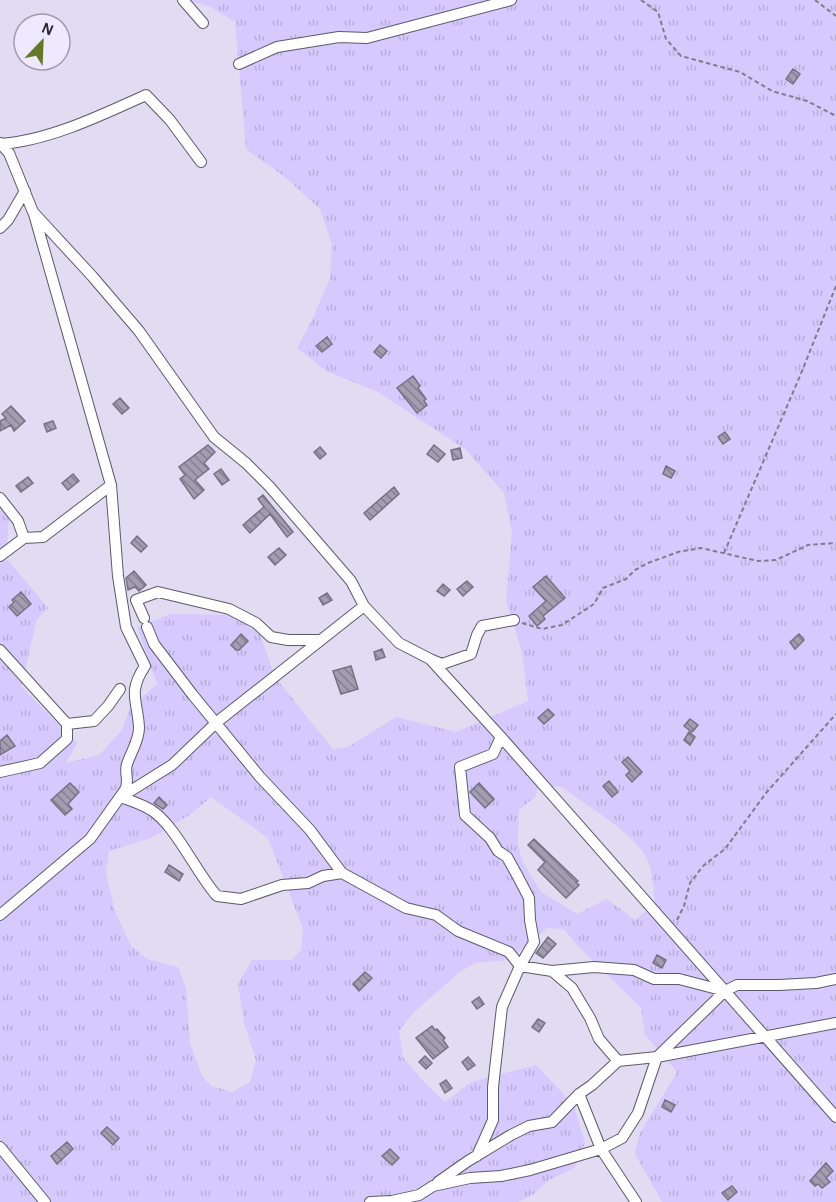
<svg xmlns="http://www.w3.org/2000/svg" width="836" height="1202" font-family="'Alegreya Sans',sans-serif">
<defs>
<pattern id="grass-tufts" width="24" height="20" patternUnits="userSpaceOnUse" patternTransform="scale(1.5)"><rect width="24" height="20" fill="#d6c9fd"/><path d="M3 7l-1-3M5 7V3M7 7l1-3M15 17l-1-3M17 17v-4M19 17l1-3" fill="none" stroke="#b8add9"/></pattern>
<pattern id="building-back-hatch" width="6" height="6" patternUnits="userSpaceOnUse" patternTransform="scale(1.5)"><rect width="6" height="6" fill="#a29db1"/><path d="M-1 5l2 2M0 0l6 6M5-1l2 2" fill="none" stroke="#848090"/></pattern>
</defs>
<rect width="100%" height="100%" fill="#e1dcf2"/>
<!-- grass -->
<path fill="url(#grass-tufts)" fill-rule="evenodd" d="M184,0H836V1202H662L635,1154L639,1135L677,1072L645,1035L641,1008L578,946L564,929L547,928L509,960L475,963L460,972L414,1012L399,1031L403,1057L421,1079L445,1102L471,1082L536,1065L573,1104L585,1143L574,1168L549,1180L534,1194L518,1202H0V504L9,520L6,558L48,608L37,619L21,687L77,743L66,763L99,755L122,730L130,708L157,684L137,627L171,614L232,615L260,634L275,677L333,749L348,747L396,717L456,732L528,701L522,653L506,600L512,533L504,493L465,449L378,392L326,371L297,348L312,320L330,278L332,244L320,209L285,177L246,149L235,22L209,6ZM560,786C584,804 637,834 648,861C653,873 653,890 655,903L635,920L607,899L577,914L541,892L522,861L518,843L519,810L535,797L538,787ZM211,797L268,838L303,929L301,950L292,960H252L238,984L244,1023L256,1060L250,1082L232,1092L211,1086L202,1076L190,1043L186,988L178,967L147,959L131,946L115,911L106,873L109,851L151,838L191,814Z"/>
<!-- building -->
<path fill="url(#building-back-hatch)" stroke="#767184" stroke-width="1.5" d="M793,69L800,74L793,84L786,79Z
M327,337L332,344L322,352L316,346Z
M380,345L387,351L381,358L374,352Z
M413,376L420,386L418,388L426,399L424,401L427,405L417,413L397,388Z
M120,398L129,408L122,414L113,404Z
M11,406L25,421L14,431L11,425L0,431V421L6,418L2,414Z
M53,421L56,428L47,432L44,424Z
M725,432L730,439L723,444L718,437Z
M208,445L215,452L204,463L209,469L195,480L204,490L194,499L180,479L185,475L179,467Z
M434,445L445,454L438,462L427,454Z
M320,447L326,454L320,459L314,452Z
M460,448L462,458L453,460L451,450Z
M666,466L675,471L671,478L663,474Z
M221,469L229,480L222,485L214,474Z
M73,474L79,481L68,490L62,483Z
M28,477L33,483L21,492L16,486Z
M394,487L399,494L370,520L364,513Z
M263,495L293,532L287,537L270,514L250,533L243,525L264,507L258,499Z
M137,536L147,546L141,552L131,543Z
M279,548L286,555L275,565L268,557Z
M134,571L146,585L139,591L135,587L128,590L126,578Z
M546,576L565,598L543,616L545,619L537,626L529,616L546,601L533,587Z
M467,581L473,587L463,596L457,589Z
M443,584L450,590L444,596L437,591Z
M21,592L31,604L17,616L9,607L14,602L12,600Z
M327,593L332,600L323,605L319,598Z
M241,634L248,641L239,650H236L231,645Z
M799,634L804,640L795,649L790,642Z
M382,649L385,657L376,660L374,652Z
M351,666L358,689L341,694L333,671Z
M548,709L554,715L544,724L538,718Z
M690,719L698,725L692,732L684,726Z
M689,732L695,737L690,745L684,740Z
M7,735L15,746L0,755V741Z
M628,757L642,772L632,782L626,775L630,771L622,762Z
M609,781L618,792L612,797L603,786Z
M70,783L79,792L68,804L72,809L65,815L51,800Z
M479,783L494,799L485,808L470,792Z
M159,797L167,805L163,809L154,803Z
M534,839L578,881L576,882L579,885L566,898L538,870L545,862L528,845Z
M169,865L183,874L179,881L165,872Z
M548,937L556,944L543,958L536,953Z
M657,955L666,960L662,968L653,963Z
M365,972L372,978L359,991L353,984Z
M479,997L484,1004L477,1009L472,1002Z
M538,1019L545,1023L539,1032L532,1027Z
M432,1026L435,1030L437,1029L445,1038L443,1040L448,1047L433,1059L416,1038Z
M425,1056L432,1063L426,1069L419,1062Z
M468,1057L475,1065L468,1070L462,1062Z
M446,1080L452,1088L445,1093L440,1084Z
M665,1100L675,1105L671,1112L662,1107Z
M107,1127L119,1138L113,1145L101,1133Z
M67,1142L73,1149L57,1164L51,1156Z
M390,1149L399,1158L392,1165L382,1156Z
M826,1163L833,1171L826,1178L830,1182L822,1188L818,1184L815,1186L810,1181Z
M732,1186L737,1192L728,1200L722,1193Z"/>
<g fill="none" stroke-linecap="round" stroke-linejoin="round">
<defs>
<path id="minor" d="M183,0L203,23
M239,64L277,47L339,37L367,38L511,0
M0,143L9,153L33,212L92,276L139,331L214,437L246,463L269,486L351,581L364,606L399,643L430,659L501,737L836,1117
M0,144C48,141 102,115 146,95L170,120L201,162
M0,228L8,220L25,191
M0,498L18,521L24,538
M0,556L24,538L43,537L111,485
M144,618L136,600L158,592L229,609L256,623L271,637L288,640H321
M147,627L154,644L192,694L260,777L310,830L342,873
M0,650L67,724
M430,659L442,664L471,654L477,635L482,626L514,620
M0,772L40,763L67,739V724L94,721L108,706L120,689
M124,795L172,765L217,722L364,606
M121,797C131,801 142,804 151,810C174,823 197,874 217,896L241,899L282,885L308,883L323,876L342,873L406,908L436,915L458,931L509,952L520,966L552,971L594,967L634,970L654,979H679L725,991
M0,915L90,839L125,790C130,781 124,773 127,764C131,752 139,741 139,728C138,701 127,693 145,666L126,627L118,576L111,485L34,214
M552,971L572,988L590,1018L599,1039L618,1061
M579,1094L601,1149L636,1202
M0,1147L45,1202
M477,1156L493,1120V1087L502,1007L520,966L534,942L530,920L529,898L517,875L507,857L498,851L490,838L465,815L460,767L493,754L501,737
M438,1182L468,1161L511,1135L529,1126L552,1122L579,1094L592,1085L618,1061L657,1057L725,991L737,985H779L816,983L836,979
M370,1202L392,1201L419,1195L433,1186L470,1178L501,1176L530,1170L601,1149L622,1138L638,1113L657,1057L836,1023"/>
</defs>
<!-- minor casing -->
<use href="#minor" stroke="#5d596b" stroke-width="12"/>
<!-- path -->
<path stroke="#817d8c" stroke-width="2" stroke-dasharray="4.5 3" stroke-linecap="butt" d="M641,0L658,12L666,39L681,56L740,72L772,91L807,101L836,116
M815,0L836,16
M724,553L800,376L836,286
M522,623L542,629L562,625L594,604L603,588L626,579L635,570L648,563L678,552L701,548L758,561L776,560L808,545L836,543
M677,920L684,906L690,883L703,866L725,849L766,793L836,714"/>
<!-- minor -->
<use href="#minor" stroke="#fff" stroke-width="10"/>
</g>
<!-- north arrow -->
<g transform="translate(42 42) rotate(23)"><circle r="28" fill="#eee9ff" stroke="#a09cac" stroke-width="1.5"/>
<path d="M0-4.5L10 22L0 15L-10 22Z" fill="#647828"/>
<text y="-9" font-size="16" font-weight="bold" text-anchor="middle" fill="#2a2830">N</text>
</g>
</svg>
